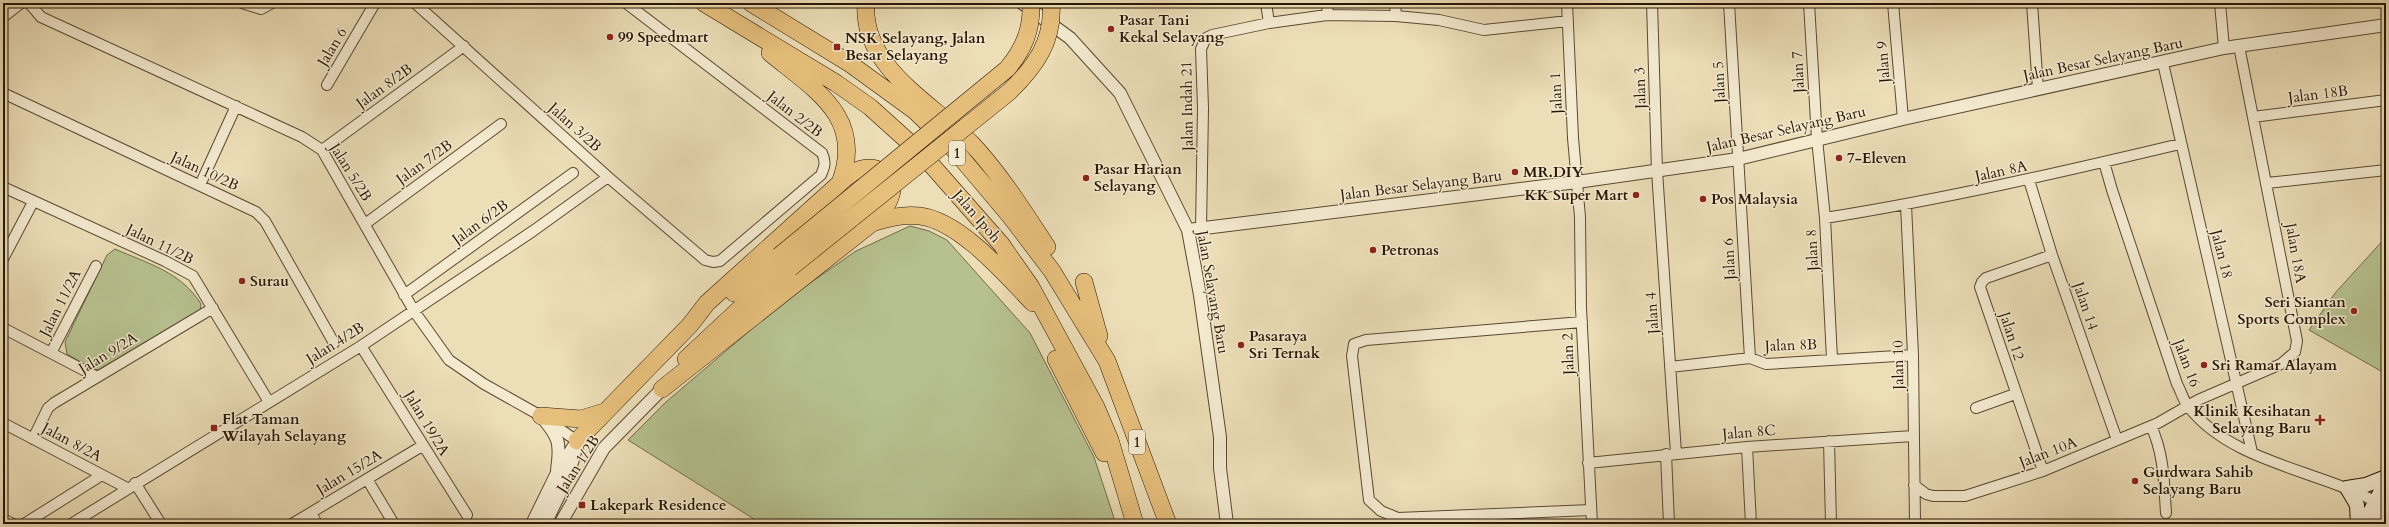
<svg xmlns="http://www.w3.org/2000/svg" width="2389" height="527" font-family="Cardo,serif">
<rect width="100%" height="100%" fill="#ecdeb7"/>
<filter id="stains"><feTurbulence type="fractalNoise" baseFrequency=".005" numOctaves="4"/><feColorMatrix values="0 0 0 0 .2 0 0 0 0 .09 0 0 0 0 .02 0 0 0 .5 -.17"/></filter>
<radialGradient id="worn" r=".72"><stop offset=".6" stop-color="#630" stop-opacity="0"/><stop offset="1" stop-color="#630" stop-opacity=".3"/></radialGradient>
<!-- green -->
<path fill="#b6c18f" stroke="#706c4a" d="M910,226L929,231L947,240L1030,333L1094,457L1116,524H762L628,440L666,402L787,299L856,251Z
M2386,237V374L2309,330L2336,292Z
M115,249C149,264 181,272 201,304L200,310L98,370L91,368L67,354L65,342L107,255Z"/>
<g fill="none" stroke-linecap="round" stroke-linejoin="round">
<defs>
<path id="minor" d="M29,3L41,17L302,137L322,150L414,311L449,360L484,384L541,416L577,441
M242,3L261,9L272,3
M415,3L608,177L705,260L713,262L720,261L821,175C825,166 826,162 822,153L626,3
M1266,3L1269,23
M1395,3L1396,16
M1567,3L1573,138L1580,217L1581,308L1592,524
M1652,3L1657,171L1676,453
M1729,3L1750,358
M1809,3L1817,139L1825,218L1832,359
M1893,3L1903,119
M2032,3L2038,89
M2220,3L2224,48
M1327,15L1328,3
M3,17L21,3
M2163,63L2252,452
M327,85L375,3
M3,93L256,212L265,221L334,343
M2253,117L2386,100
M322,150L464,46
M2104,162L2112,190L2177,384C2181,391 2183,400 2188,406C2231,463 2320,470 2380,504
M2029,180L2052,255L2117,440
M2267,183L2386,170
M200,185L236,106
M3,187L165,261L193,276L269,402
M1906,205L1913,355L1915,524
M1825,218C1945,199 2062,172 2180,144
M365,224L501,124
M1201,229L1203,108L1201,49L1206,38L1212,35L1269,23L1327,15L1396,16L1439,20L1484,30L1568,21
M3,259L33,202
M404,295L573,173
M1582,322L1366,340L1354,344L1352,356L1369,500L1381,511L1398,518L1591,510
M3,328L97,377
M361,346L467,515
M51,353L96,266
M1670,367L1750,358L1766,364L1913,355
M1976,408L2015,394
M3,423L127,488
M2151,426C2164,454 2164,482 2166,513
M33,439L48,408L54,403L213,308
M1829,441L1831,524
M1747,447L1751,524
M1666,454L1669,524
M1588,463L1747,447L1913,436
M2043,471L1980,287L1982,282L1986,278L2052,255
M367,479L394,524
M135,483L161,524
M1914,485L1926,494L1933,496H1965L2043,471L2158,423L2198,400L2281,364L2295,352L2297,341L2239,46
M311,513L317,524
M3,519L13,524
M24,524L102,475
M71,524L361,346L533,231L608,177
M292,524L422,446"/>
<path id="tertiary" d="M1022,3L1070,38L1120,93L1188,230L1200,295L1220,437V468L1227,524
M1188,230L1577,182L1738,159L1903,119L2224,48L2386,25
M541,416C559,437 561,442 557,470
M532,524L556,475L577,441
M545,524L568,476L575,452
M560,524L604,448L662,389"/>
<path id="secondary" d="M2358,524L2357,505L2347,488L2366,485L2386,477
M2364,524L2386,481
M2378,524L2386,509"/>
<path id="trunk" d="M704,3L836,83L870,107L921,153L1001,244L1031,287L1096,407L1110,440L1135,524
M751,3L849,63L915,111L952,147L1011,217L1052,271L1107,361L1168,524
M866,3C861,68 933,103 972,144C1001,175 1024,212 1047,247
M840,183C846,177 852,172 861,169C877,164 897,177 891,195C888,206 880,215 872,223
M1084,282L1099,336
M734,293L779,256
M686,359L748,301L790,268
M1056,359L1104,453
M662,389L872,223C888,218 903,214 920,216C960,221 1006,275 1033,303
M541,416L581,419L604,412
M577,441L690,325L707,303L840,183C865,117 815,90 770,53"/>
</defs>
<!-- minor casing -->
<use href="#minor" stroke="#5a4932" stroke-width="12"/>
<!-- tertiary casing -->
<use href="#tertiary" stroke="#5a4932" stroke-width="14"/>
<!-- secondary casing -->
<use href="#secondary" stroke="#291705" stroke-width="16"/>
<!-- trunk casing -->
<use href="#trunk" stroke="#291705" stroke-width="18"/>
<!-- minor -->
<use href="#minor" stroke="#f3ead0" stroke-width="10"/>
<!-- tertiary -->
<use href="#tertiary" stroke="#f3ead0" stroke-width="12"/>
<!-- secondary -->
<use href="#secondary" stroke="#f3ead0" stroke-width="14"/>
<!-- trunk -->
<use href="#trunk" stroke="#e6bf7c" stroke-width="17"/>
<defs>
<path id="trunk-bridge" d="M779,256L1007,69C1024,49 1032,29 1031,3
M790,268L1009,92C1035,67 1054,41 1051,3"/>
</defs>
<!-- trunk-bridge casing -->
<use href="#trunk-bridge" stroke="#291705" stroke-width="18" stroke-linecap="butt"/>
<!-- trunk-bridge -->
<use href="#trunk-bridge" stroke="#e6bf7c" stroke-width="17"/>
</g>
<!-- markers -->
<g fill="#8f2418" stroke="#f3ead0" stroke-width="1.5">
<circle cx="1111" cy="29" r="4"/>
<circle cx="610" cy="37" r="4"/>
<rect x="833" y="43" width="8" height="8" rx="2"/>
<circle cx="1839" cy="158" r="4"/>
<circle cx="1515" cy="172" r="4"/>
<circle cx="1086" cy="178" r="4"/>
<circle cx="1636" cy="195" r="4"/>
<circle cx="1703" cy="199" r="4"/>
<circle cx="1373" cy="250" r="4"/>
<circle cx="242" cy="281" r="4"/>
<circle cx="2354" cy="311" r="4"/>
<circle cx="1241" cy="345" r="4"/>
<circle cx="2204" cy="365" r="4"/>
<path d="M2318 414h4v4h4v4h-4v4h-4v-4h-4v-4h4z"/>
<rect x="210" y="424" width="8" height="8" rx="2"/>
<circle cx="2135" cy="481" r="4"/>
<rect x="578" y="501" width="8" height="8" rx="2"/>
</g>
<g text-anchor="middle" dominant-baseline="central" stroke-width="3" stroke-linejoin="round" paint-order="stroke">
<!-- shield labels -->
<g fill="#f3ead0" stroke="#665642" stroke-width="1">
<rect x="949" y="141" width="16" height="24" rx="3"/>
<rect x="1129" y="430" width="16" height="24" rx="3"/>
</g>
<g font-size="14" font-weight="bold" fill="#291705">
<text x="957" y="153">1</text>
<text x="1137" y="442">1</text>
</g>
<!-- poi labels -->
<g font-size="15" font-weight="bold" fill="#291705" stroke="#f3ead0" text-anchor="start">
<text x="1119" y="20">Pasar Tani<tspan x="1119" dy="17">Kekal Selayang</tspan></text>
<text x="618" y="37">99 Speedmart</text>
<text x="845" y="38">NSK Selayang, Jalan<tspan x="845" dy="17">Besar Selayang</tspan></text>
<text x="1847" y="158">7-Eleven</text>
<text x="1094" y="169">Pasar Harian<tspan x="1094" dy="17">Selayang</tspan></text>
<text x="1523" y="172">MR.DIY</text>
<text x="1628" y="195" text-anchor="end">KK Super Mart</text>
<text x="1711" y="199">Pos Malaysia</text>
<text x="1381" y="250">Petronas</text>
<text x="250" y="281">Surau</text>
<text x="2346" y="302" text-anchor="end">Seri Siantan<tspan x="2346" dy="17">Sports Complex</tspan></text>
<text x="1249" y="336">Pasaraya<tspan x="1249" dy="17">Sri Ternak</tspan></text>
<text x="2212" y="365">Sri Ramar Alayam</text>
<text x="2311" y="411" text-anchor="end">Klinik Kesihatan<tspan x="2311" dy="17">Selayang Baru</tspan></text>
<text x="222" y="419">Flat Taman<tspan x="222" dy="17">Wilayah Selayang</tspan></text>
<text x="2143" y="472">Gurdwara Sahib<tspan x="2143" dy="17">Selayang Baru</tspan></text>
<text x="590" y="505">Lakepark Residence</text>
</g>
<!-- street labels -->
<g font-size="15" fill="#291705" stroke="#f3ead0">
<text transform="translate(332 47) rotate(-59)">Jalan 6</text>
<text transform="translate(2103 59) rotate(-12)">Jalan Besar Selayang Baru</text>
<text transform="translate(1883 62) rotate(-95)">Jalan 9</text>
<text transform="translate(1798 72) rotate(-93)">Jalan 7</text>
<text transform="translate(1719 82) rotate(-93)">Jalan 5</text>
<text transform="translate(384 86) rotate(-36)">Jalan 8/2B</text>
<text transform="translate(1640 88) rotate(-92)">Jalan 3</text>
<text transform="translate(1556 93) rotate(-93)">Jalan 1</text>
<text transform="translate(2318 94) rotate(-7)">Jalan 18B</text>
<text transform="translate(1187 106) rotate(-91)">Jalan Indah 21</text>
<text transform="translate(795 114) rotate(38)">Jalan 2/2B</text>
<text transform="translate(575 127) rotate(42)">Jalan 3/2B</text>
<text transform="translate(1786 129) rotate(-13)">Jalan Besar Selayang Baru</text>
<text transform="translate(424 162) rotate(-36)">Jalan 7/2B</text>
<text transform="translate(205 171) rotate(25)">Jalan 10/2B</text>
<text transform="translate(2001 171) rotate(-12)">Jalan 8A</text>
<text transform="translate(351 172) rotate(58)">Jalan 5/2B</text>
<text transform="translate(1421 185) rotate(-7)">Jalan Besar Selayang Baru</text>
<text transform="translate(977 216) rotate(49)">Jalan Ipoh</text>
<text transform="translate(480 222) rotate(-36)">Jalan 6/2B</text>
<text transform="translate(160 244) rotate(26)">Jalan 11/2B</text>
<text transform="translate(1812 250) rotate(-93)">Jalan 8</text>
<text transform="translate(2296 253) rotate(80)">Jalan 18A</text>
<text transform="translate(2222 254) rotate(76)">Jalan 18</text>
<text transform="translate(1729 259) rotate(-93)">Jalan 6</text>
<text transform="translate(1213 292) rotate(80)">Jalan Selayang Baru</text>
<text transform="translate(60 303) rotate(-63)">Jalan 11/2A</text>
<text transform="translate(2086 306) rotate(71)">Jalan 14</text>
<text transform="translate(1652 313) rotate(-94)">Jalan 4</text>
<text transform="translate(2012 336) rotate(72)">Jalan 12</text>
<text transform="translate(335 343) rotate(-32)">Jalan 4/2B</text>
<text transform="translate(1791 345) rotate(-2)">Jalan 8B</text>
<text transform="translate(108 353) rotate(-31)">Jalan 9/2A</text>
<text transform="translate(1568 354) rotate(-92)">Jalan 2</text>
<text transform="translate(2187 363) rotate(69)">Jalan 16</text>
<text transform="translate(1898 365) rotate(-91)">Jalan 10</text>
<text transform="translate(427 423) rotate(59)">Jalan 19/2A</text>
<text transform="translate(1749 432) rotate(-5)">Jalan 8C</text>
<text transform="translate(72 442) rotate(28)">Jalan 8/2A</text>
<text transform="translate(2048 452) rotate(-21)">Jalan 10A</text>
<text transform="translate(578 464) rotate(-57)">Jalan 1/2B</text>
<text transform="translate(349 472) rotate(-31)">Jalan 15/2A</text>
</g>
</g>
<!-- margin -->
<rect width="2389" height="527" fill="none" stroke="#ecdeb7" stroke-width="16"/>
<rect x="4" y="4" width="2381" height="519" fill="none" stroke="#291705" stroke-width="2"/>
<rect x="8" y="8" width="2373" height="511" fill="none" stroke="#291705"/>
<rect width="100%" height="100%" filter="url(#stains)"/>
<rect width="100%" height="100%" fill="url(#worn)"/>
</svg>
